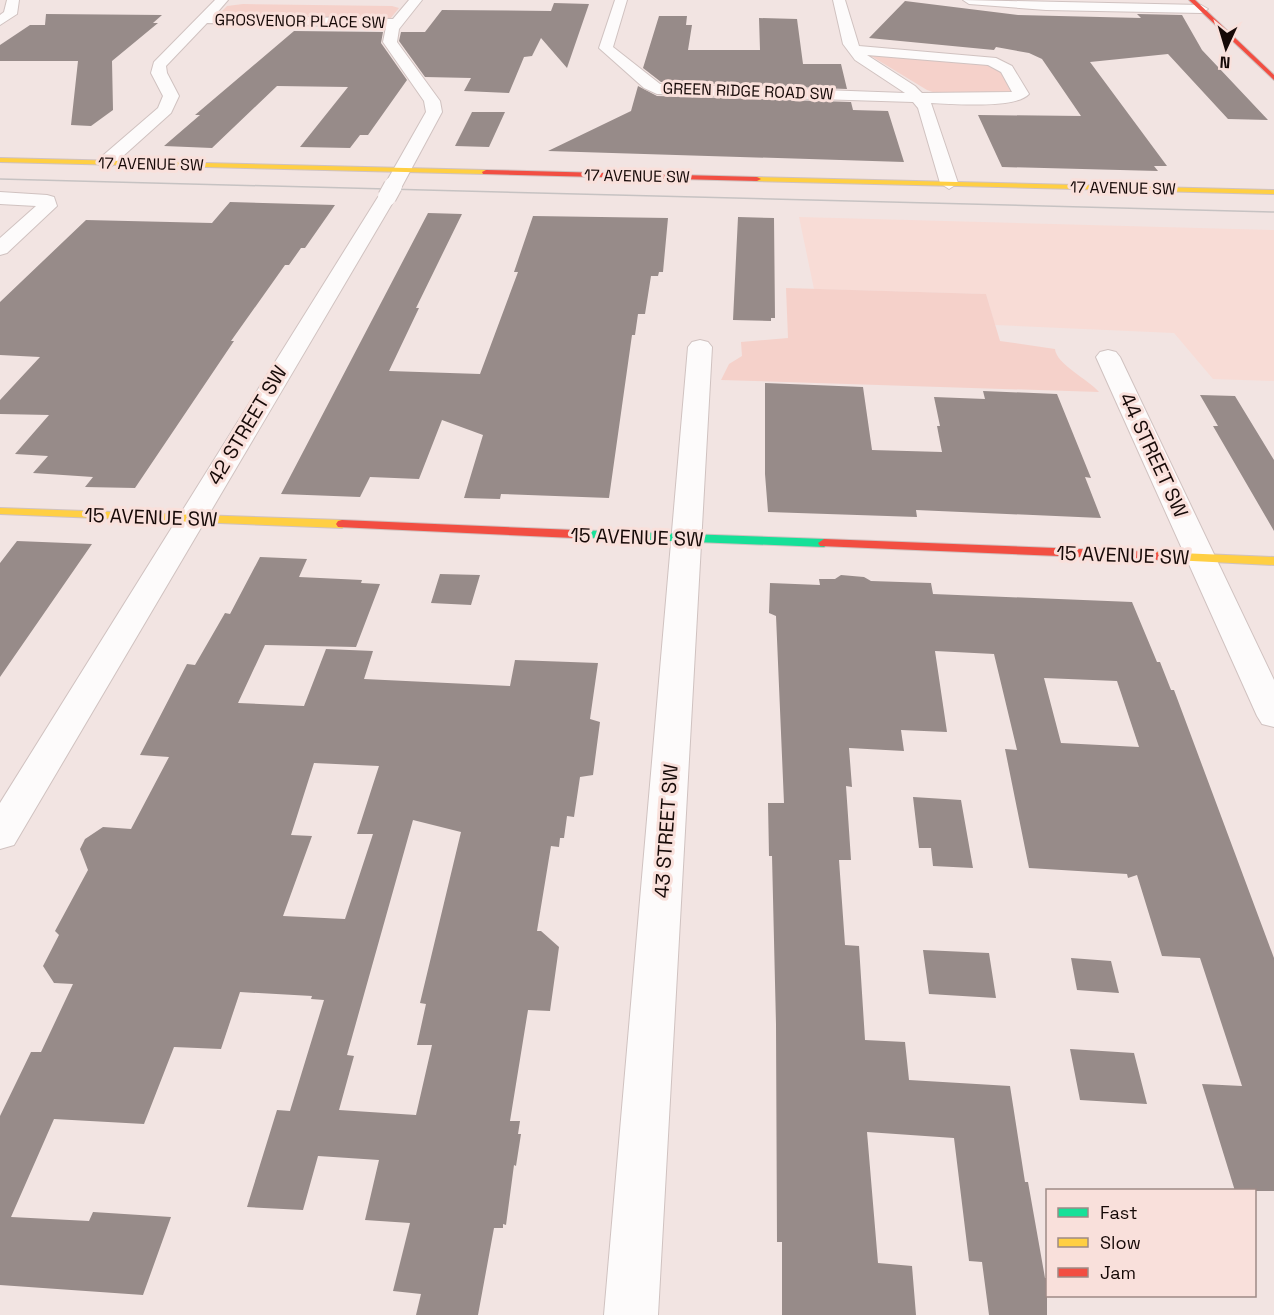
<svg xmlns="http://www.w3.org/2000/svg" width="1274" height="1315" font-family="'Space Grotesk',sans-serif">
<rect width="100%" height="100%" fill="#f2e4e2"/>
<!-- built -->
<path fill="#f8dcd6" d="M799,217L1274,230V381L1213,379L1174,333L995,325L986,294L814,289Z"/>
<!-- green -->
<path fill="#f5d1ca" d="M243,4L392,6L399,8L390,19L382,21L219,14L227,6Z
M875,54L991,64L998,66L1012,94L947,97L927,90L871,56Z
M786,288L986,294L1000,341L1055,349C1056,364 1088,379 1099,392L721,380L729,364L742,356L741,342L788,338Z"/>
<!-- building -->
<path fill="#978b89" fill-rule="evenodd" d="M905,1L1018,15L1141,18L1137,14L1182,15L1202,50L1268,120L1228,119L1168,54L1090,62L1167,166H1154L1158,171L1002,167L978,115L1081,116L1042,59L1029,53L996,47L994,50L869,38Z
M554,3L589,4L567,68L541,38L532,56L524,57L509,93L464,91L471,78L425,77L399,41L401,32H425L442,10L551,11Z
M46,14L162,15L153,23H158L112,61L113,110L91,126L71,125L78,61H0V45L30,25H45Z
M659,16H687L686,25H692L688,50H760L759,18L797,19L803,64H841L847,89L661,82L643,68Z
M294,31L383,32L381,43L407,80L368,135H360L350,148L300,147L348,87L277,86L212,148L164,146L200,115H195Z
M638,86L657,96L851,102L853,110L888,111L904,162L548,151L631,111Z
M472,112H505L489,147L455,146Z
M230,202L335,205L305,248H301L289,265H285L231,341H234L135,488L85,487L93,477L33,473L48,456L15,454L49,415L0,414V400L40,357L0,355V302L86,220L212,223Z
M428,213L462,214L416,308H419L389,371L480,374L518,272H514L533,216L668,218L663,272H659L658,276H651L645,314H638L635,335H632L609,498L501,494L500,499L464,498L483,435L442,420L419,479L370,477L360,497L281,494Z
M738,217L774,218L775,318H771V321L733,320Z
M765,383L863,387L872,450L942,452L937,426H940L934,397L985,399L983,391L1057,394L1091,478L1085,477L1101,518L916,510L917,517L768,512L765,474Z
M1200,395L1235,396L1274,460V531L1213,426H1218Z
M17,541L92,544L0,677V563Z
M260,557L307,559L299,577L362,580L361,583L380,584L356,647L265,645L238,703L304,706L326,649L373,651L364,679L510,686L515,660L598,663L590,719L600,722L593,775L580,777L574,817L567,816L564,838H560L559,847L551,846L537,931H541L559,947L550,1011L528,1010L510,1121H520L518,1134H521L516,1166L514,1165L506,1225L503,1224V1228H494L478,1315H416L421,1294L393,1291L410,1223L365,1220L379,1160L318,1156L303,1210L247,1207L277,1110L290,1111L324,1000L311,999L312,996L240,992L221,1049L174,1047L144,1124L54,1119L11,1217L89,1221L93,1212L171,1217L143,1295L0,1285V1116L31,1052H41L73,984L54,983L43,966L59,935L55,931L88,870L80,849L85,839L103,827L131,829L169,757L140,755L187,664L195,665L225,613L230,614ZM314,763L379,766L357,834H373L345,919L283,916L312,836L291,835ZM413,820L461,832L420,1003L426,1004L417,1045H432L416,1115L339,1110L354,1056L347,1055Z
M440,574L480,575L471,605L431,603Z
M841,575L864,577L871,581L931,583L933,594L1132,602L1157,662H1160L1171,690H1174L1274,958V1191H1235L1202,1084L1242,1086L1200,958L1162,956L1137,875L1128,878L1127,874L1029,868L1005,749L1017,750L994,654L935,651L947,732L901,730L904,751L849,748L852,787L846,786L851,860H839L845,945L859,946L865,1040L905,1042L909,1080L1010,1086L1025,1182H1028L1045,1278H1047V1315H989L982,1262L969,1261L954,1138L867,1132L878,1263L912,1266L916,1315H782V1242H777L776,1024L772,856H769L768,803H784L776,616L769,613L770,583L820,585L819,579H835ZM1044,678L1117,681L1139,747L1061,743Z
M913,797L961,800L973,868L933,866L931,848H919Z
M923,950L989,953L996,998L929,994Z
M1071,958L1111,961L1119,993L1077,990Z
M1070,1049L1134,1053L1147,1104L1080,1100Z"/>
<g fill="none" stroke-linecap="round" stroke-linejoin="round">
<defs>
<path id="street" d="M7,0H19L17,14L0,25V15L4,12Z
M215,0H228L215,15L393,19L409,0H422L399,29L397,42L440,101L442,112L400,190L393,192L384,186L426,112L424,101L383,42L386,27L207,23L166,66L167,73L179,96L171,113L112,166H100L97,162L100,158L158,108L163,96L151,73L154,62Z
M615,0H627L613,47L660,84L905,93L855,60L843,44L833,0H845L859,46L996,58L1012,66L1029,94C1016,109 951,104 931,103L958,183L949,189L940,183L918,108L913,102L657,94L644,88L599,48ZM867,55L988,65L1001,72L1012,92L922,93L915,86Z
M963,0L1201,5L1208,9L1201,13L1046,10L969,4Z
M387,191L396,197L14,845L0,849V803L378,197Z
M0,192L47,195L54,197L57,206L7,253L0,255V238L36,206L0,204Z
M700,340L708,342L712,347L658,1315H604L688,347L692,342Z
M1108,350L1116,352L1120,357L1274,680V727L1262,724L1257,716L1096,357L1100,352Z"/>
<path id="fast" d="M574,530L824,539L830,543L824,547L570,537L568,534L570,531Z"/>
<path id="slow" d="M0,158L486,170L490,172L486,174L0,162Z
M757,177L1274,190V194L754,181L753,179Z
M0,508L342,520L348,524L342,528L0,514Z
M1157,552L1274,557V565L1153,559L1151,556Z"/>
<path id="jam" d="M1189,0H1195L1274,75V80Z
M486,170L757,177L761,179L757,181L483,174L482,172Z
M342,520L574,530L580,534L574,538L338,527L336,524L338,521Z
M824,539L1157,552L1163,556L1157,560L820,546L818,543Z"/>
</defs>
<!-- street casing -->
<use href="#street" stroke="#d0c2c0" stroke-width="2"/>
<!-- fast casing -->
<use href="#fast" stroke="#d0c2c0" stroke-width="2"/>
<!-- slow casing -->
<use href="#slow" stroke="#d0c2c0" stroke-width="2"/>
<!-- jam casing -->
<use href="#jam" stroke="#d0c2c0" stroke-width="2"/>
<!-- street -->
<use href="#street" fill="#fdfbfb" fill-rule="evenodd"/>
<!-- fast -->
<use href="#fast" fill="#16e098" fill-rule="evenodd"/>
<!-- slow -->
<use href="#slow" fill="#ffcf43" fill-rule="evenodd"/>
<!-- jam -->
<use href="#jam" fill="#f24e42" fill-rule="evenodd"/>
<!-- tram -->
<path stroke="#c6c2c2" stroke-width="1.5" d="M0,179L1274,212"/>
<defs>
<path id="street-bridge" d="M387,197L393,186"/>
</defs>
<!-- street-bridge casing -->
<use href="#street-bridge" stroke="#d0c2c0" stroke-width="20" stroke-linecap="butt"/>
<!-- street-bridge -->
<use href="#street-bridge" stroke="#fdfbfb" stroke-width="18"/>
</g>
<g text-anchor="middle" dominant-baseline="central" stroke-width="6" stroke-linejoin="round" paint-order="stroke">
<!-- far-street labels -->
<g font-size="16" fill="#160907" stroke="#f9e0db">
<text transform="translate(300 21) rotate(1)">GROSVENOR PLACE SW</text>
<text transform="translate(748 91) rotate(2)">GREEN RIDGE ROAD SW</text>
<text transform="translate(151 164) rotate(1)">17 AVENUE SW</text>
<text transform="translate(637 176) rotate(1)">17 AVENUE SW</text>
<text transform="translate(1123 188) rotate(1)">17 AVENUE SW</text>
</g>
<!-- street labels -->
<g font-size="20" fill="#160907" stroke="#f9e0db">
<text transform="translate(247 425) rotate(-59)">42 STREET SW</text>
<text transform="translate(1154 455) rotate(65)">44 STREET SW</text>
<text transform="translate(151 517) rotate(2)">15 AVENUE SW</text>
<text transform="translate(637 537) rotate(2)">15 AVENUE SW</text>
<text transform="translate(1123 555) rotate(2)">15 AVENUE SW</text>
<text transform="translate(666 831) rotate(-86)">43 STREET SW</text>
</g>
</g>
<!-- legend -->
<rect x="1046" y="1189" width="210" height="108" fill="#f9e0db" stroke="#9e8a86" stroke-width="1.5"/>
<rect x="1058" y="1208" width="30" height="9" fill="#16e098" stroke="#9e8a86" stroke-width="1.5"/>
<text x="1100" y="1219" font-size="18" fill="#160907">Fast</text>
<rect x="1058" y="1238" width="30" height="9" fill="#ffcf43" stroke="#9e8a86" stroke-width="1.5"/>
<text x="1100" y="1249" font-size="18" fill="#160907">Slow</text>
<rect x="1058" y="1268" width="30" height="9" fill="#f24e42" stroke="#9e8a86" stroke-width="1.5"/>
<text x="1100" y="1279" font-size="18" fill="#160907">Jam</text>
<!-- north arrow -->
<g transform="translate(1226 48) rotate(184)" stroke="#f9e0db" stroke-width="4.5" paint-order="stroke">
<path d="M0-4.5L10 22L0 15L-10 22Z" fill="#160907"/>
<text y="-9" font-size="16" font-weight="bold" text-anchor="middle" fill="#160907">N</text>
</g>
</svg>
